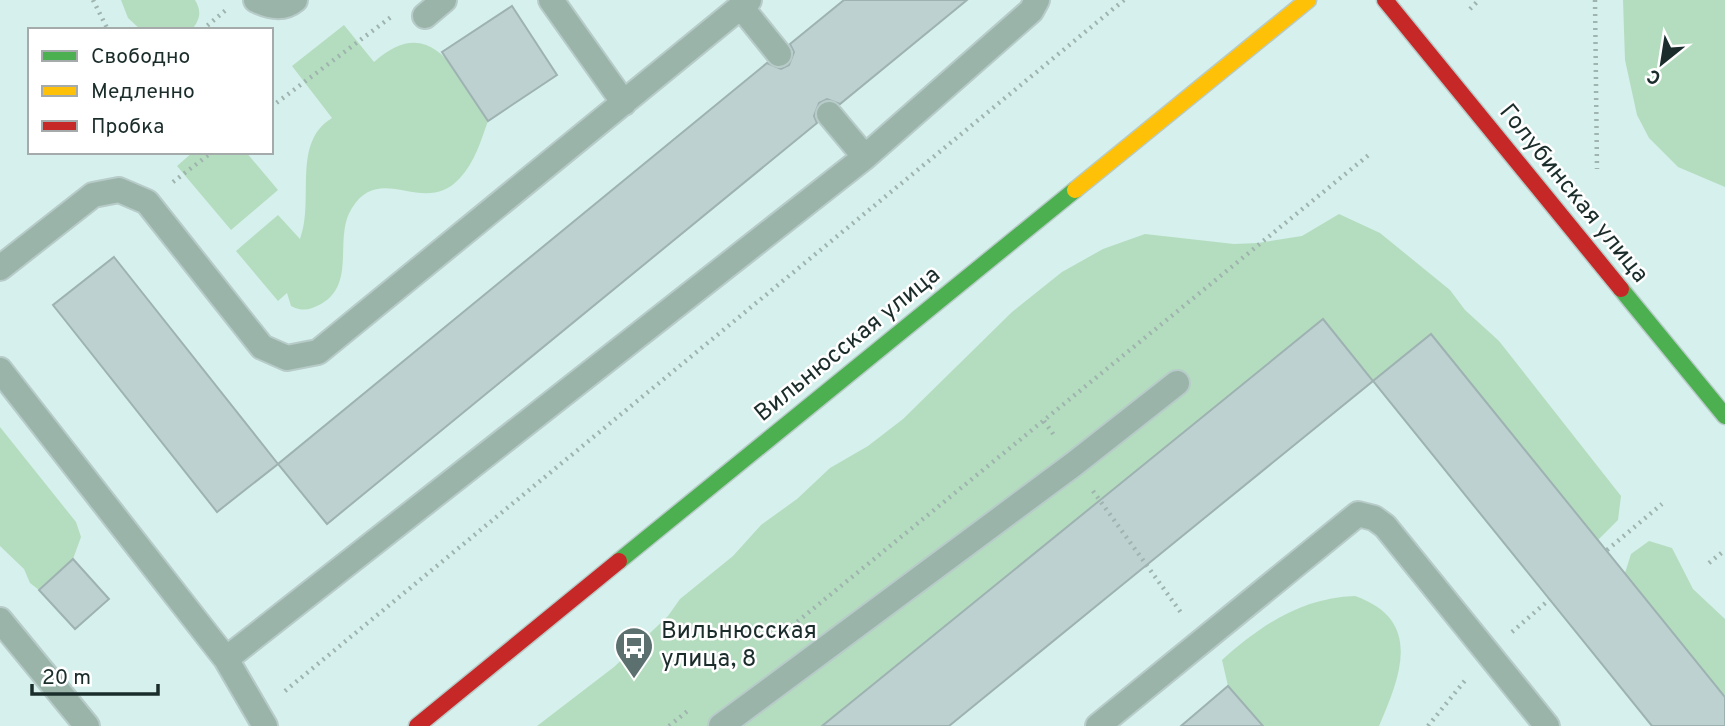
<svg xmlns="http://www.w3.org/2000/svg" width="1725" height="726" font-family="Overpass,sans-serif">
<rect width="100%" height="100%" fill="#d6f0ed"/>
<!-- green -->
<path fill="#b4ddbf" d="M121,0H195C202,12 200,19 192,30H141L128,18Z
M1623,0H1725V187L1678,167L1649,138L1637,115L1625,60Z
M344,25L374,62C433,9 459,77 488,121C481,140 475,162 460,178C424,218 381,161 352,208C333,237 357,284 321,304C310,310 303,312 291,306L287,293L278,301L236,251L278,215L300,239C315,200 291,143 332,118L292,66Z
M193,152H246L278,190L231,230L177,166Z
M1339,214L1380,233L1450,290L1465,310L1499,341L1621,496L1618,520L1598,540L1431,334L1373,381L1323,319L822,726H537L614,667L668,616L680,599L733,556L761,525L797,499L830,468L868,446L903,419L1012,312L1062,272L1103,249L1145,234L1234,244L1258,243L1302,236Z
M0,427L76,522L81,537L73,559L39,590L30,583L24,569L0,546Z
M1649,541L1672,548L1693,589L1725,619V697L1625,573L1631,554Z
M1355,596C1423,620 1401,675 1379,726H1263L1228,686L1222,660C1261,625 1301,598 1355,596Z"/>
<!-- building -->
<path fill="#bdd1d1" stroke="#9eb2b2" stroke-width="2" d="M844,0H967L840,104L827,99L819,103L814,116L817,123L327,524L278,464L767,63L781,69L789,65L794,52L790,44Z
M512,6L557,75L488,121L442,52Z
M114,257L278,464L217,512L53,305Z
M1323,319L1373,381L1111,594L949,726H822Z
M1431,334L1725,697V726H1652L1373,381Z
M73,559L109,599L75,629L39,590Z
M1228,686L1263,726H1181Z"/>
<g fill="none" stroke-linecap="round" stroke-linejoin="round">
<defs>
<path id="lane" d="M256,0C268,6 283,10 295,0
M551,0L624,103
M741,7L779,54
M425,16L444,0
M829,114L865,157
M0,268L93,195L119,190L147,202L262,347L287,358L318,352L749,0
M0,370L226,659
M0,620L87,726
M265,726L226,659L865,157L1031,11L1037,0
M721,726L1074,464L1177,383
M1098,726L1358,514L1374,518L1385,526L1547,726"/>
<path id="fast" d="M1621,289L1725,416
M619,561L1075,190"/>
<path id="slow" d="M1075,190L1308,0"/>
<path id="jam" d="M1385,0L1621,289
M417,726L619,561"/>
</defs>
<!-- lane casing -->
<use href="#lane" stroke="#b7cbc8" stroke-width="28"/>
<!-- fast casing -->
<use href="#fast" stroke="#b7cbc8" stroke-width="19"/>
<!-- slow casing -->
<use href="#slow" stroke="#b7cbc8" stroke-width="19"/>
<!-- jam casing -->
<use href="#jam" stroke="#b7cbc8" stroke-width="19"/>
<!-- path -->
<path stroke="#9fb4ae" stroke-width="4.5" stroke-dasharray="2 5" stroke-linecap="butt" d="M93,0L108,30
M1595,0L1597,169
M1470,9L1479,0
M202,30L226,10
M271,107L391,17
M173,182L212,152
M1044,421L1056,438
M1093,491L1182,614
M1607,550L1662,504
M1709,563L1725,550
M1512,632L1550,599
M781,635L1371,153
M285,691L1124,0
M669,726L690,709
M1428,726L1467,678"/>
<!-- lane -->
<use href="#lane" stroke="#9ab4aa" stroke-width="24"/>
<!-- fast -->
<use href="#fast" stroke="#4caf50" stroke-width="16"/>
<!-- slow -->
<use href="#slow" stroke="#ffc107" stroke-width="16"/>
<!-- jam -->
<use href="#jam" stroke="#c62828" stroke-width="16"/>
</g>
<!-- icons -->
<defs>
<symbol id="bus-pin" viewBox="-11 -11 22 30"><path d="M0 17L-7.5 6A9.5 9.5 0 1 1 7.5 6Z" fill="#5c716f" stroke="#fff"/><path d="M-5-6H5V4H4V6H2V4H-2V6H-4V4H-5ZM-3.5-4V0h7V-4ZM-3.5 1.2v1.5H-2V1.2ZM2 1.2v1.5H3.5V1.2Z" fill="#fff"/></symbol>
</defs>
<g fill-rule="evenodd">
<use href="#bus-pin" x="612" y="624" width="44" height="60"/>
</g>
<g text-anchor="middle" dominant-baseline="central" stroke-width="5" stroke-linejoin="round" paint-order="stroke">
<!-- street labels -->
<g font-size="24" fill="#1b2d2b" stroke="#fff">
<text transform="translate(1573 194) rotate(51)">Голубинская улица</text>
<text transform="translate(848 345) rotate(-39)">Вильнюсская улица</text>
</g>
<!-- poi labels -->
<g font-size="24" fill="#1b2d2b" stroke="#fff" text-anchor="start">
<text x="661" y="632">Вильнюсская<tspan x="661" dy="28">улица, 8</tspan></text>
</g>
</g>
<!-- legend -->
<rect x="28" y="28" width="245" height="126" fill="#ffffff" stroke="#a4abaa" stroke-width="2"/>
<rect x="42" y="51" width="35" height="10" fill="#4caf50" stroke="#a4abaa" stroke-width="2"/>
<text x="91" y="63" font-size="21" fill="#1b2d2b">Свободно</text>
<rect x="42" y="86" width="35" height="10" fill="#ffc107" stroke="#a4abaa" stroke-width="2"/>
<text x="91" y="98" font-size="21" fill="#1b2d2b">Медленно</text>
<rect x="42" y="121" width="35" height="10" fill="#c62828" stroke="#a4abaa" stroke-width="2"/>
<text x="91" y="133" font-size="21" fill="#1b2d2b">Пробка</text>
<!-- north arrow -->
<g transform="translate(1662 63) rotate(210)" stroke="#ffffff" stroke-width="5" paint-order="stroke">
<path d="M0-5L12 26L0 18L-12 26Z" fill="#1b2d2b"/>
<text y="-10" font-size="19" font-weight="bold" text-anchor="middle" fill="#1b2d2b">С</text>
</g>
<!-- scale -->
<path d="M32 684v10h126v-10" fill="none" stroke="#1b2d2b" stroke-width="3.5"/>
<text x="42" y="684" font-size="21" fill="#1b2d2b" stroke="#ffffff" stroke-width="5" paint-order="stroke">20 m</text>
</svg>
